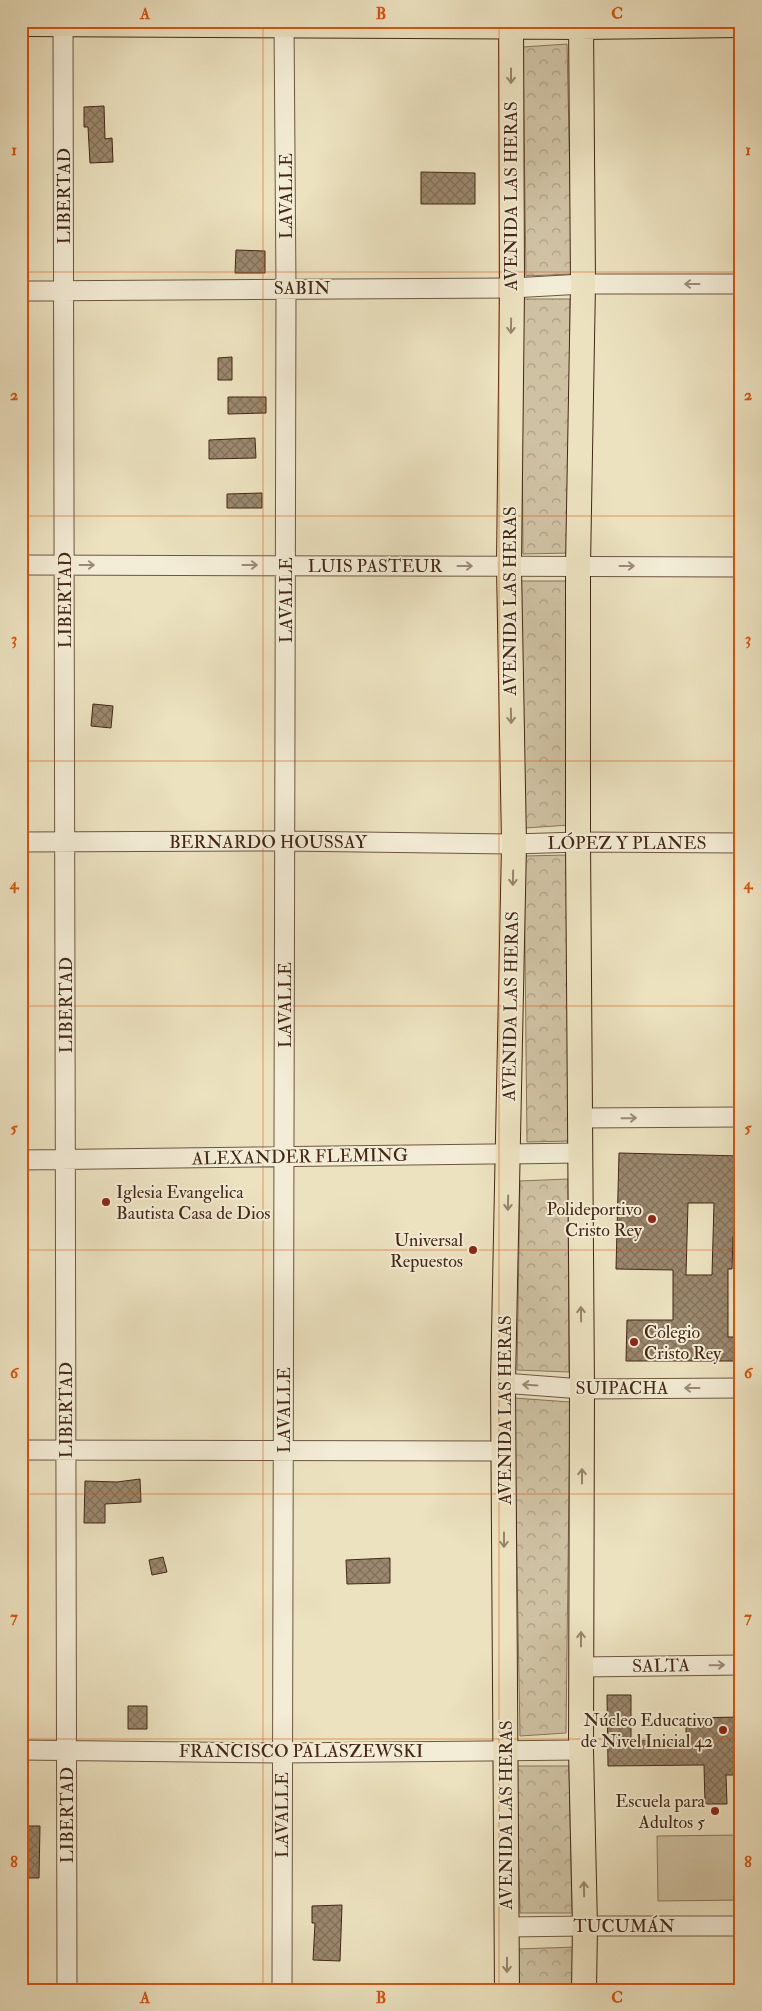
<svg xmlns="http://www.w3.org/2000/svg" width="762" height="2011" font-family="'IM FELL Double Pica',serif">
<defs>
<pattern id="park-crowns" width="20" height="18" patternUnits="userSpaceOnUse" patternTransform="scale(1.25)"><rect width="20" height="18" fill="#cfc2a3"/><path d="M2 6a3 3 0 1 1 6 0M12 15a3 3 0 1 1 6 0" fill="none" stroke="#aa9e84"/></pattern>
<pattern id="building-cross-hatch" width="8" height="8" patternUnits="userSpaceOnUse" patternTransform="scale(1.25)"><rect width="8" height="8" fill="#9b886e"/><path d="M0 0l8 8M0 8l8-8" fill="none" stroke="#806f59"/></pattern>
</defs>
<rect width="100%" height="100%" fill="#ece2c0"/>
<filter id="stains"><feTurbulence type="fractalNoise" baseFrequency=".004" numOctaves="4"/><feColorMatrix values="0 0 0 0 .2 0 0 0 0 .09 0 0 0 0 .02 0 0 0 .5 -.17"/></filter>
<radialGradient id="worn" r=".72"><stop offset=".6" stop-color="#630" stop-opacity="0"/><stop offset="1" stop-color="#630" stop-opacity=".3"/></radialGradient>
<!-- park -->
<path fill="url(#park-crowns)" stroke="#89745c" d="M567,44L572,274L526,276L523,47Z
M521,299H570V553L523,554Z
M519,581H569L570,825L525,828Z
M567,855L570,1141L527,1142L524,856Z
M568,1179L569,1372L517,1370L520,1181Z
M21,1194H27V1289H21Z
M514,1398L570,1402L566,1733L520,1736Z
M516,1766H569L572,1913H520Z
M576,1947V1990H517V1949Z"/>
<!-- pitch -->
<path fill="#cfc2a3" stroke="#89745c" d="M741,1835V1900L658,1901L657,1836Z"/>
<!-- building -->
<path fill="url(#building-cross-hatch)" stroke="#432715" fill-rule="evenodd" d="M104,106L105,139L112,138L113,162L90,163L88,127H84V107Z
M421,172L475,173V204H421Z
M236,250L265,251V273H235Z
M232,357V380H218V358Z
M228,397H266V413L228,414Z
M255,438L256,458L209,459V440Z
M262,493V508H227V494Z
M93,704L113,706L111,728L91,726Z
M619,1153L741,1156V1236H733L732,1269H728V1337H741V1361H626L627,1320H673V1270L616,1269ZM688,1203H714L712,1275H686Z
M140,1479L141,1502L105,1504V1523H84L85,1481L117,1482Z
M163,1557L167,1572L152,1575L149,1560Z
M390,1558V1583L347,1584L346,1560Z
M607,1695H631V1741L686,1740V1718L741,1717V1775H726L727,1804H705L704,1765L608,1766Z
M128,1706H147V1729H128Z
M21,1826H40L39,1878H21Z
M342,1905L340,1961L313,1960L315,1923H312V1906Z"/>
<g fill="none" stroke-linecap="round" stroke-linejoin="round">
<defs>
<path id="minor" d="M63,21L67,1990
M21,291L512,288L583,284H741
M21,565L741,567
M21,842L285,841L514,844L578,842L741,843
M581,1118L741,1117
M21,1160L579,1153
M503,1383L582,1389L741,1388
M21,1450L504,1451
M581,1667L741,1665
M21,1750L283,1753L581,1750
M507,1927L585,1926H741
M282,1990L286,288L284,21"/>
<path id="major" d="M581,21L583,284L578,566V842L582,1389L581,1750L585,1926L584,1990
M21,24L581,27L741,25
M507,1990L503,1383L514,844L509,567L512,288L511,21"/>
</defs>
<!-- minor casing -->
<use href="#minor" stroke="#6d5640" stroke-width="21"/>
<!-- major casing -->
<use href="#major" stroke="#432715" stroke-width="26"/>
<!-- minor -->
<use href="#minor" stroke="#f3ecd6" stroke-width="19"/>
<!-- major -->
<use href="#major" stroke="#ece2c0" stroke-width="24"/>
</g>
<!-- one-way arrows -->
<defs><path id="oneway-shaft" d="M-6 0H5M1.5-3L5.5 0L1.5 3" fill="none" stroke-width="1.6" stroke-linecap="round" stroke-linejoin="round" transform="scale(1.25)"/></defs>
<g stroke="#98846a">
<use href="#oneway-shaft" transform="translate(511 76) rotate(90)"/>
<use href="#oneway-shaft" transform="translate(511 326) rotate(91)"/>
<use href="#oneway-shaft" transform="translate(511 716) rotate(89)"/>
<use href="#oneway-shaft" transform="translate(513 878) rotate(91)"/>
<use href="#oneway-shaft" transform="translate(508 1203) rotate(91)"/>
<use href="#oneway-shaft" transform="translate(581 1314) rotate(-91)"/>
<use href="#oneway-shaft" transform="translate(582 1476) rotate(-90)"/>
<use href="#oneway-shaft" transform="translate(504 1540) rotate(90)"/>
<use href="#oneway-shaft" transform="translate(581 1639) rotate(-90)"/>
<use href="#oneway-shaft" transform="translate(584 1889) rotate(-91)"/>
<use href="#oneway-shaft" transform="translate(507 1965) rotate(90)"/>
</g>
<g stroke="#9b8a76">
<use href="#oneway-shaft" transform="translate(692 284) rotate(-180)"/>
<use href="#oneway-shaft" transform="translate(87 565)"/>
<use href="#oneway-shaft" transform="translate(250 565)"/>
<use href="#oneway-shaft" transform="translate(465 566)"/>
<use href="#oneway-shaft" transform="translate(627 566)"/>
<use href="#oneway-shaft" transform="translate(629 1118) rotate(-1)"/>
<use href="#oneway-shaft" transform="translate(530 1385) rotate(-176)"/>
<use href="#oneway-shaft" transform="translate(692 1388) rotate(180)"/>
<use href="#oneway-shaft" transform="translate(717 1665) rotate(-1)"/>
</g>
<!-- grid -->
<path fill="none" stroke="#d8540d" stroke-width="1" stroke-opacity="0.55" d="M263,21V1990M499,21V1990M21,272H741M21,516H741M21,761H741M21,1006H741M21,1250H741M21,1494H741M21,1739H741"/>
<!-- markers -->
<g fill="#8f2418" stroke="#f3ecd6" stroke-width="2">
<circle cx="106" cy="1202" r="5"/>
<circle cx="652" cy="1219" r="5"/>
<circle cx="473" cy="1250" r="5"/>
<circle cx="634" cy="1342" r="5"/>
<circle cx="723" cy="1730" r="5"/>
<circle cx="715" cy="1811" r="5"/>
</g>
<g text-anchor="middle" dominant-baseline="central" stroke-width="4" stroke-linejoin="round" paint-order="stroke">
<!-- street labels -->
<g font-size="18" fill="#432715" stroke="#f3ecd6">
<text transform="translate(64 196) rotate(-90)">LIBERTAD</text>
<text transform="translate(286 196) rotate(-90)">LAVALLE</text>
<text transform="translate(511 196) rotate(-90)">AVENIDA LAS HERAS</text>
<text x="302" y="288">SABIN</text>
<text x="375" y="566">LUIS PASTEUR</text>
<text transform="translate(65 600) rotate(-90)">LIBERTAD</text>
<text transform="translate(286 600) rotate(-90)">LAVALLE</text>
<text transform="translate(510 601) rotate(-90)">AVENIDA LAS HERAS</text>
<text x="268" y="842">BERNARDO HOUSSAY</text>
<text x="627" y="843">LÓPEZ Y PLANES</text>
<text transform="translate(66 1005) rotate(-90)">LIBERTAD</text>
<text transform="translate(285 1005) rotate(-90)">LAVALLE</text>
<text transform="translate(511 1006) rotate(-89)">AVENIDA LAS HERAS</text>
<text transform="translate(300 1157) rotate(-1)">ALEXANDER FLEMING</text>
<text x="622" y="1388">SUIPACHA</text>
<text transform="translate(66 1410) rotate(-90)">LIBERTAD</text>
<text transform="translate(284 1410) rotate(-90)">LAVALLE</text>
<text transform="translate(505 1410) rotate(-90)">AVENIDA LAS HERAS</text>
<text transform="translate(661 1666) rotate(-1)">SALTA</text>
<text x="301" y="1751">FRANCISCO PALASZEWSKI</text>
<text transform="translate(67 1815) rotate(-90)">LIBERTAD</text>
<text transform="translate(282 1815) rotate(-90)">LAVALLE</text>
<text transform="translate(506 1815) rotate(-90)">AVENIDA LAS HERAS</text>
<text x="624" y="1926">TUCUMÁN</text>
</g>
<!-- poi labels -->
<g font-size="18" fill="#432715" stroke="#f3ecd6" text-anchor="end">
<text x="116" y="1192" text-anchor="start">Iglesia Evangelica<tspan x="116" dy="21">Bautista Casa de Dios</tspan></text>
<text x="642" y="1209">Polideportivo<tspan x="642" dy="21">Cristo Rey</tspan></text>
<text x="463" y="1240">Universal<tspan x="463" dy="21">Repuestos</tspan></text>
<text x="644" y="1332" text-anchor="start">Colegio<tspan x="644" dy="21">Cristo Rey</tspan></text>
<text x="713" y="1720">Núcleo Educativo<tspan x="713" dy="21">de Nivel Inicial 42</tspan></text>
<text x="705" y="1801">Escuela para<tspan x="705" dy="21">Adultos 5</tspan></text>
</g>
</g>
<!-- margin -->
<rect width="762" height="2011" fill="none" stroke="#ece2c0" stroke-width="55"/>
<rect x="28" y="28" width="706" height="1956" fill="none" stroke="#d8540d" stroke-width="2"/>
<g font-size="16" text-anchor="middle" font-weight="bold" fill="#d8540d">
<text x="145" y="19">A</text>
<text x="381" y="19">B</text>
<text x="617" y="19">C</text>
<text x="14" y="155">1</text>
<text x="748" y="155">1</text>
<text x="14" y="400">2</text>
<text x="748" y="400">2</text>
<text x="14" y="644">3</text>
<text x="748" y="644">3</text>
<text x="14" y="889">4</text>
<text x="748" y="889">4</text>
<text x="14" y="1133">5</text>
<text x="748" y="1133">5</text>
<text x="14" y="1378">6</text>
<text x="748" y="1378">6</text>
<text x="14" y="1622">7</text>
<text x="748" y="1622">7</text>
<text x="14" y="1867">8</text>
<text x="748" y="1867">8</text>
<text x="145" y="2003">A</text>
<text x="381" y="2003">B</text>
<text x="617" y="2003">C</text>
</g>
<rect width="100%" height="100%" filter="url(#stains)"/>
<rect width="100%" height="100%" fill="url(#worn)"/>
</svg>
